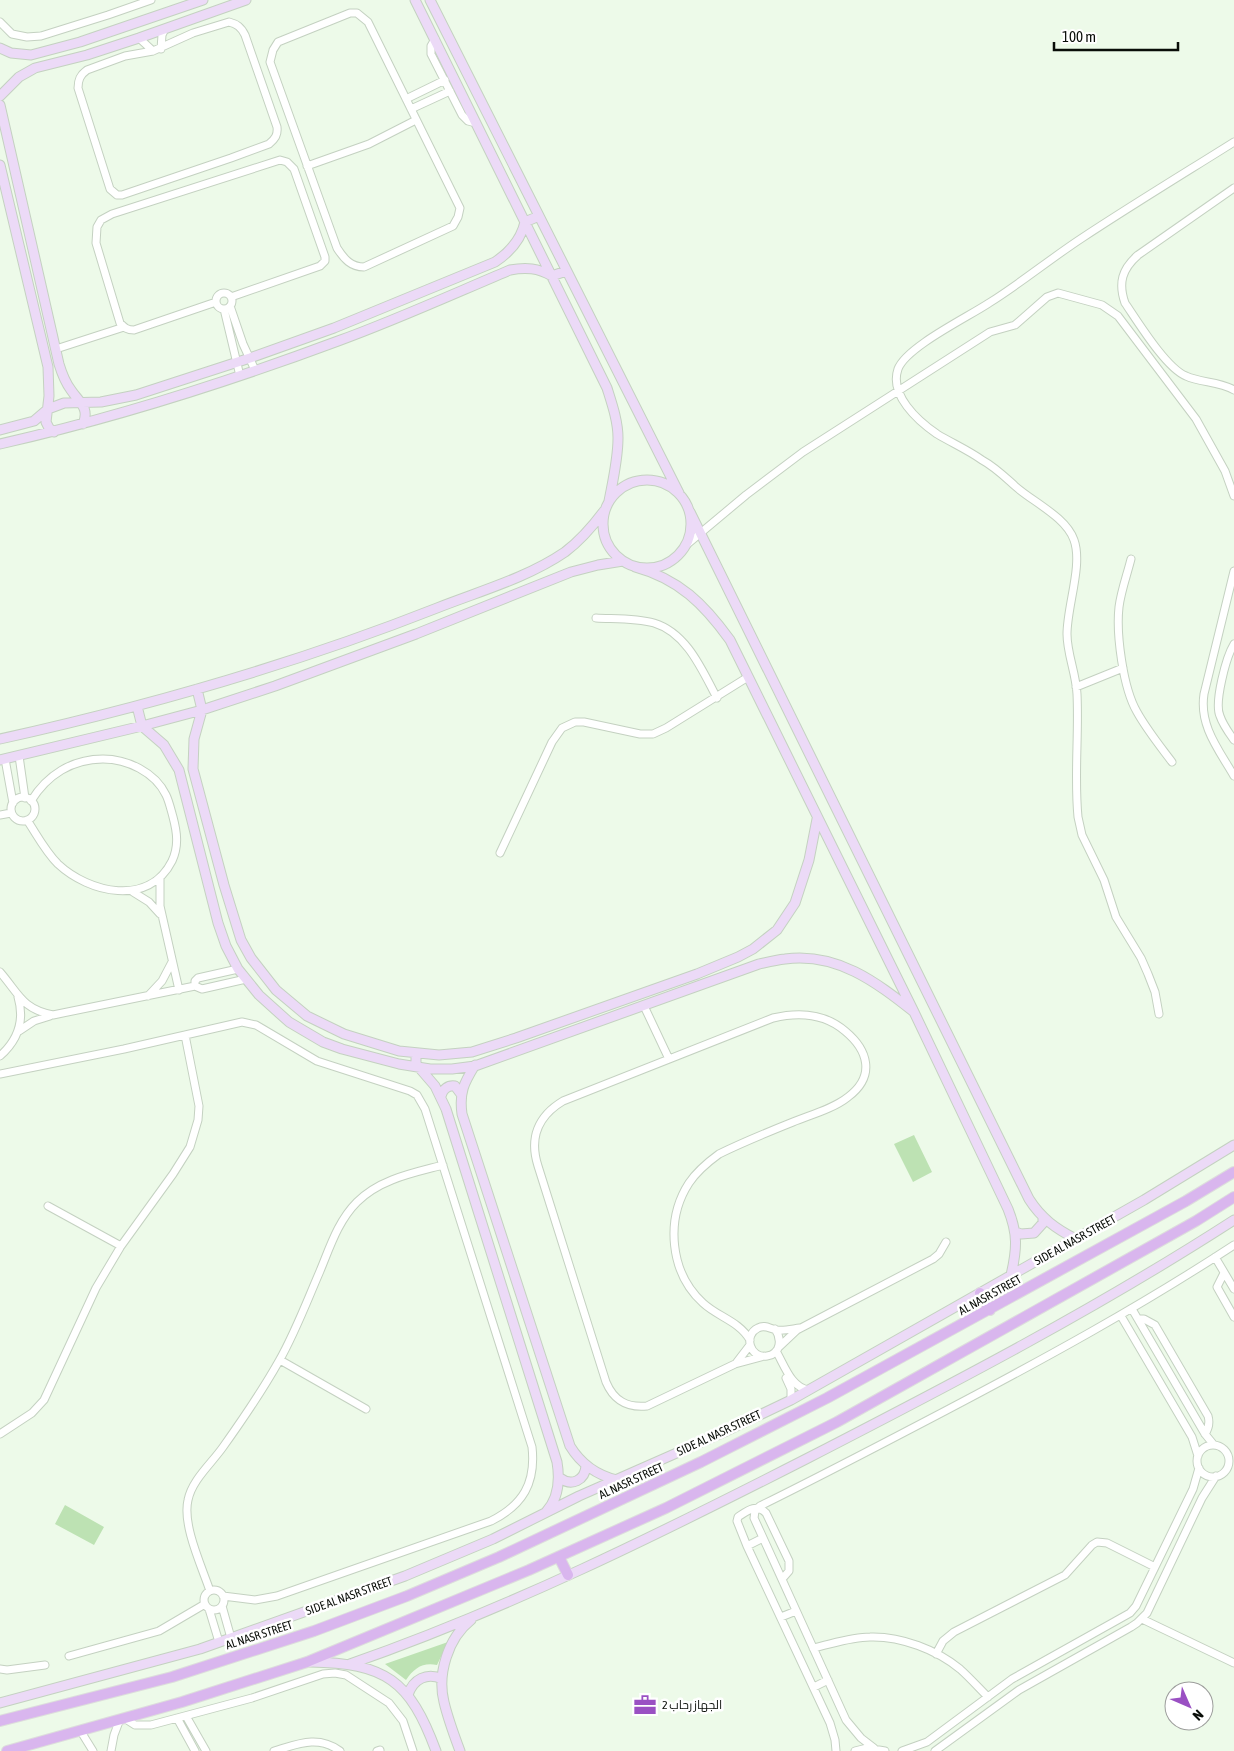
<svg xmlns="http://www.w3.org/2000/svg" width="1234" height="1751" font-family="'Asap Condensed',Cairo,sans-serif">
<rect width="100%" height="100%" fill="#edfae9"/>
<!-- green -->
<path fill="#bde2b3" d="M914,1135L932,1172L913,1182L894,1144Z
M65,1505L104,1527L94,1545L55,1524Z
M448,1642L437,1665C423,1662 414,1668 406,1680L385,1664Z"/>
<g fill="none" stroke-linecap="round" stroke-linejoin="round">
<defs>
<path id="street" d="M350,13H357L368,22L460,208L458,217L453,226L364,267C351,267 344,259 337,248L270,62L273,50L278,42Z
M0,22L12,34L27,37L41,36L108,15L151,0
M229,22C237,24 241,27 245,35L277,127C278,135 275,139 269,144L231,158L122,195H117L110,189L78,88C78,80 80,75 87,70L125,56L153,51L193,33Z
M139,38L153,51
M435,39L431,46V54L462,115L468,121L476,123
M161,49L162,35L165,29
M406,99L445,80
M411,109L450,91
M307,166L369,144L416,120
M1234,188L1138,255C1122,269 1118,283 1125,303C1138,322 1166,368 1186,376C1201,383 1219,381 1234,390
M216 301a8 8 0 1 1 16 0a8 8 0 1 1-16 0Z
M216,302L134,330C127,330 125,328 120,323L96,243L97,227L101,220L112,214L280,160L287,162L294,169L325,257V261L320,266L231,297
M230,306L243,344L255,370
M224,309L240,376
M56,349L124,327
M685,546L746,495L803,452L990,332L1015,325L1047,297L1058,293L1102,305L1118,316L1196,419L1225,471L1234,496
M1131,559C1127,575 1121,591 1119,607C1116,634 1123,688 1137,712C1147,730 1160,746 1172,762
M1234,571L1204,694C1199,726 1219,750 1234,776
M596,618C615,619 636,618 654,623C687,633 702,670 717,698
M1234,644C1226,657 1214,703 1220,716C1223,725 1229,733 1234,740
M1076,687L1123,668
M19,756L25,798
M5,759L13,803
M11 809a12 12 0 1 1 24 0a12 12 0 1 1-24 0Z
M0,815L11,813
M27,820C37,835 45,851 58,864C89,893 149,907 172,861C179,846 177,832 173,817C171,810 169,801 166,795C155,772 127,759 103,759C72,759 47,775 31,801
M500,853L552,742L562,728L575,722H584L640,734H653L666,728L748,677
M160,878V906L179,990
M133,892L149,902L160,914
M238,969L198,978L195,981V986L202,989L246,979
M0,972C19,994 22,1009 53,1015L195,986
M148,996L162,981L172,962
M644,1006L669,1059
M1159,1014L1155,992L1148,974L1141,958L1116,917L1104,880L1082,835L1078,817C1074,776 1079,735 1077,694C1076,673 1067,654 1067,634C1067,606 1083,565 1074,540C1066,517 1033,502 1015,486C1005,477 995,467 982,460C968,450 952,443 937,434C918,421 889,395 898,369C906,347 968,317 989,303C1021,283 1050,259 1082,238C1132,205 1183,174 1234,142
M19,1031L34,1021L50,1016
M0,1056C18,1040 25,1021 18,997
M0,1074L124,1049L242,1022L256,1025L317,1061L410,1091L417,1095L425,1109L532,1447C536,1483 523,1505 491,1521L277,1596L255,1600L223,1596
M48,1206L121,1246
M1215,1257L1234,1289
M1224,1273L1217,1287L1234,1317
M1132,1309L1205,1434L1214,1445
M1121,1316L1192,1437L1198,1456
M1138,1319H1144L1155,1325L1208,1416C1210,1423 1209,1428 1205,1434
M775,1329C782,1339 781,1354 767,1356C750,1359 743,1335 758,1328C765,1324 770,1329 777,1330C784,1331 792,1329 800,1328
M750,1340C739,1321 718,1317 703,1303C670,1273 665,1220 689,1183C697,1171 708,1162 719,1154C743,1142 768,1132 793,1122C810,1115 833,1109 848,1097C876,1076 868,1050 845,1031C824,1013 798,1012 773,1018L563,1101C538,1116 529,1138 538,1166L606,1382C614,1401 627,1408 647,1406L735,1364L764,1356
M779,1347L797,1330L933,1259L939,1254L946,1242
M776,1351C784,1364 791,1388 809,1390
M280,1360L366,1409
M737,1362L750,1345
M786,1378L791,1389V1400
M0,1434L32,1413L44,1400L96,1288L121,1246L173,1174L190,1147L198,1120L199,1106L185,1035
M1197 1461a16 16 0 1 1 32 0a16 16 0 1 1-32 0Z
M747,1546L763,1538
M782,1579L789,1571V1561L766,1513C756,1503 747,1511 738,1517L737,1521L747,1546L830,1723L835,1740L836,1751
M204 1600a10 10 0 1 1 20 0a10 10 0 1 1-20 0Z
M210,1591C202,1567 182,1525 188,1500C192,1480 211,1464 223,1447C243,1419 262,1391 279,1361C295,1333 307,1301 320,1271C330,1247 338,1221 357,1202C380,1179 413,1173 443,1165
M222,1606L231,1638
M209,1609L219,1642
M781,1617L796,1611
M1142,1619L1234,1663
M813,1648C832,1644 851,1637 870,1637C901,1636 937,1650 960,1669C970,1678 979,1688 988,1697
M936,1654L943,1641L954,1632L1065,1575L1092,1545L1097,1542L1107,1543L1155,1567
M69,1656L159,1631L205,1604
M0,1669L7,1670L45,1665
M814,1687L828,1680
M186,1716L206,1751
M124,1718L135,1725H151L252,1698L323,1674L335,1673L346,1675L389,1703L403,1721L413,1751
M177,1718L195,1751
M80,1730L93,1751
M874,1748L861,1738L846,1720L754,1518L755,1511L760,1506C823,1475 884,1443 945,1411C1044,1359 1141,1306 1234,1245
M111,1751L114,1735L120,1719
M274,1751C298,1744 318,1735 340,1751
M377,1751L380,1750
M855,1751L867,1748L885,1751
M902,1751L927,1742L1012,1679L1130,1613L1136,1606L1193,1489L1199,1468
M935,1751L1019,1690L1131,1627L1137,1623L1147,1613L1202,1498L1216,1476"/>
<path id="secondary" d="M415,0L607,388C612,404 618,421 618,438C618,459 613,480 609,501
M430,0L679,493
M0,48L11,53L31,55L80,42L203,0
M0,96L19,77L35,68L87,55L139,38L246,0
M0,105L59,364C62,374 65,382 71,390C79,402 90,408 83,424
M0,165L48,367L49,396L46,422L49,428L54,432
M0,430L34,421L48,409L64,403L101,402L136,395L250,358L334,328L495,262C510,252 521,240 525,222L539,216
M0,444C115,418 228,382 338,341C396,320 453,294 510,270C526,267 538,268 552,276L566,271
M603 524a44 44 0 1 1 88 0a44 44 0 1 1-88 0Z
M690,512L1029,1199C1041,1218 1056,1229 1076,1239
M635,567C679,579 704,604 730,640L914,1012L1008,1209C1018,1234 1017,1249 1011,1275
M197,689L202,710L194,739L193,769L224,885L241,940L251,958L276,990L307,1016L344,1034L399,1051L439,1055L472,1052L516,1038L697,974L738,957L753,949L777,930L795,903L809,860L817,819
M137,706L142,726L164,745L179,770L218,923L226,946L238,969L259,995L289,1022L323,1042L342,1049L399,1064L430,1069H452L475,1066L759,964C768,962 776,960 785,959C837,952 876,982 914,1012
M0,739C149,706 295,664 437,608C480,591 527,578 565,552C581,540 592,527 604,511
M0,760L142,726L202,710L275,686L416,634L571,572L598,565L623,561
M416,1053V1064L435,1086L446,1109L557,1462C560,1480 559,1498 546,1512
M475,1065C464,1083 459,1092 462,1114L570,1446C581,1464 596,1475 617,1480
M441,1096C443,1089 448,1085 455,1086L461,1094
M1016,1232L1021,1234L1034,1233L1043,1223V1218
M560,1478C572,1487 585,1480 586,1466
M310,1662C385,1663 410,1680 436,1751
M350,1664C508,1609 659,1534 808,1458C952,1384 1098,1308 1234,1220
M408,1695C413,1679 427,1672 442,1679
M0,1703L200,1649L405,1576L493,1539L579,1496L722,1433L791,1400L1144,1200L1234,1145
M460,1751C454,1735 448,1719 444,1702C437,1674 448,1638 471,1620"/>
<path id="primary" d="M980,1293L990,1310
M559,1557L568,1575
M0,1721L172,1677L314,1631L407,1596L499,1557L701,1462L827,1398L1186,1201L1234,1172
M7,1751L182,1702L307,1662L529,1570L666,1508L837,1422L1196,1221L1234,1197"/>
</defs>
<!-- street casing -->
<use href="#street" stroke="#c4d1c1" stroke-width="9"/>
<!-- secondary casing -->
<use href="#secondary" stroke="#c4d1c1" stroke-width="11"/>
<!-- primary casing -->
<use href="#primary" stroke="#dddddc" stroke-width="12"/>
<!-- street -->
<use href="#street" stroke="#fff" stroke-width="7"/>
<!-- secondary -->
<use href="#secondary" stroke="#ecdaf7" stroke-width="9"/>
<!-- primary -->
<use href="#primary" stroke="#d9b6ee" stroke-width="10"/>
</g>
<!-- icons -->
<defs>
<symbol id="office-bare" viewBox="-9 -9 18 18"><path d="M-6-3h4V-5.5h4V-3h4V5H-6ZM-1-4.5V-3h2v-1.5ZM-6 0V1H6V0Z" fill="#9a50c3" stroke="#fff" stroke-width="2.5" paint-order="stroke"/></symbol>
</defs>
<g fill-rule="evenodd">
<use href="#office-bare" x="629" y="1689" width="32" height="32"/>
</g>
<g text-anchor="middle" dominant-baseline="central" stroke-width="5" stroke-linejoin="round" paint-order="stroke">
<!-- street labels -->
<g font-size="12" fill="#090d08" stroke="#fff">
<text transform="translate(1075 1240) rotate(-29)">SIDE AL NASR STREET</text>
<text transform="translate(990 1295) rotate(-29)">AL NASR STREET</text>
<text transform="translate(719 1433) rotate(-25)">SIDE AL NASR STREET</text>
<text transform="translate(631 1481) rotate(-25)">AL NASR STREET</text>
<text transform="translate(349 1596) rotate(-20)">SIDE AL NASR STREET</text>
<text transform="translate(259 1635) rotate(-18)">AL NASR STREET</text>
</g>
<!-- poi labels -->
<g font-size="12" fill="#090d08" stroke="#fff" text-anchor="start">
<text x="662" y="1705">الجهاز رحاب 2</text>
</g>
</g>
<!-- north arrow -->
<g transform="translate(1189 1706) rotate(135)"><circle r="24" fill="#ffffff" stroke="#9d9e9c"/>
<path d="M0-4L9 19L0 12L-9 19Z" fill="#9a50c3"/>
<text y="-8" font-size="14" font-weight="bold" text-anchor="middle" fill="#090d08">N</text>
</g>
<!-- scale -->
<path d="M1054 42v8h124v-8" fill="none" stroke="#090d08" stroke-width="2.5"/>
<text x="1062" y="42" font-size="15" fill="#090d08" stroke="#ffffff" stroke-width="4" paint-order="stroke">100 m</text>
</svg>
